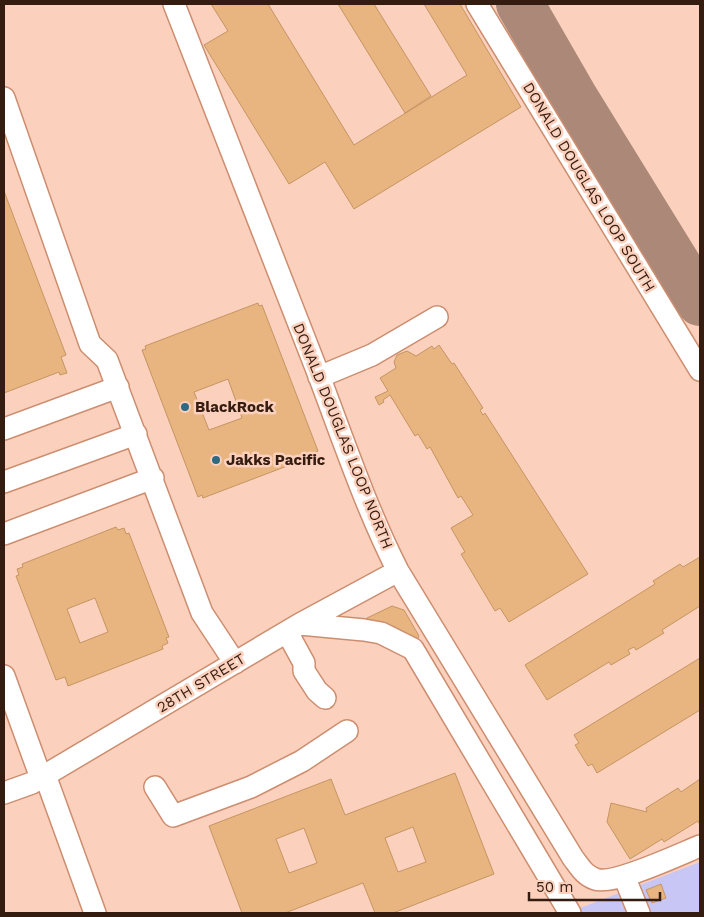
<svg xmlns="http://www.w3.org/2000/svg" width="704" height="917" font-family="'Work Sans',sans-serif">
<rect width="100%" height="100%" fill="#fbd1be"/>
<!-- green -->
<path fill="#c7c6f5" d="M700,862V913H567Z"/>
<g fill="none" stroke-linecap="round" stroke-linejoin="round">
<!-- taxiway -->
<path stroke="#ac8878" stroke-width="48" d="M520,4L573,96L700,302"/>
</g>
<!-- building -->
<path fill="#e8b480" stroke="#c69562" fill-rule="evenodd" d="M211,4H268L354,145L467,75L424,4H460L521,107L354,209L325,162L289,184L204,45L228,31Z
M338,4H374L431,96L405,113Z
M4,191L66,355L61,357L67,373L60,375L59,372L4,393Z
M258,303L259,306L262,305L318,451L315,452L316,455L203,498L202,495L198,497L142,350L146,349L145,346ZM228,379L242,418L209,430L194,392Z
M439,345L452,364L454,363L483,408L480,410L483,415L485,413L588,574L509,622L500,608L495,611L461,554L465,552L451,528L473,515L461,496L458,498L430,447L427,449L418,434L415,436L390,395L383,400L384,402L379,405L375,397L388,391L380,378L396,368L394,362L397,355L407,351L416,356L432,346L434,349Z
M116,527L118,530L124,528L126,534L129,533L169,637L166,638L168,643L162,646L163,649L68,686L65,677L56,680L16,576L19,575L17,569L23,567L22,564ZM95,598L108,632L80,643L67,609Z
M700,557V606L662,630L664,633L636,650L634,647L628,650L630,654L611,665L609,662L547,700L525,665L655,584L653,581L680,564L683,567Z
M392,606L404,610L419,636L417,640L368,623L367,618Z
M700,658V710L597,773L592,764L588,766L575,745L579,743L574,735Z
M455,773L494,874L393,913H375L363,883L285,913H242L209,826L331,779L345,815ZM413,827L426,862L398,872L385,838ZM304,828L317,863L289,873L276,839Z
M700,779V825L698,821L664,842L662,839L630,859L607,822L611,803L647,812L646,808L678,788L681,792Z
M661,884L666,898L652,903L646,890Z"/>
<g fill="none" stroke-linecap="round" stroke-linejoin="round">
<defs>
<path id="minor" d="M174,4C221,125 268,246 316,368C342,436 365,506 398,571L573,858C580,867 584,875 595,879C613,886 680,854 700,846
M477,4L700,370
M4,98L90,344L107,360L202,613L235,663
M319,377L372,355L437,317
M4,429L118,387
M4,482L136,434
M4,534L153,478
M300,624L364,630L381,633L413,649L570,913
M287,632L304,663V671L317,691L325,698
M4,676L41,778
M45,775L95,913
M155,787L173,816L251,787L302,761L347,731
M4,793L32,783L300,624L398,571
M624,876L639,913"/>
</defs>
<!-- minor casing -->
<use href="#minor" stroke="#cd8d6f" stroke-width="24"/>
<!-- minor -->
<use href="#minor" stroke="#fff" stroke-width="21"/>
</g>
<!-- markers -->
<g fill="#2e6a81" stroke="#fbd1be" stroke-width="2">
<circle cx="185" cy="407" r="5"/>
<circle cx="216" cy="460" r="5"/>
</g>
<g text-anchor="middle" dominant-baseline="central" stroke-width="5" stroke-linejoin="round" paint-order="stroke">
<!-- street labels -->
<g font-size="15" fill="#351c10" stroke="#fbd1be">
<text transform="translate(589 187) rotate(59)">DONALD DOUGLAS LOOP SOUTH</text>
<text transform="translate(343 436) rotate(68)">DONALD DOUGLAS LOOP NORTH</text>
<text transform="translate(201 683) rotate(-31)">28TH STREET</text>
</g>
<!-- poi labels -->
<g font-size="15" font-weight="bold" fill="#351c10" stroke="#fbd1be" text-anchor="start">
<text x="195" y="407">BlackRock</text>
<text x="226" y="460">Jakks Pacific</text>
</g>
</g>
<!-- border -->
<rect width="704" height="917" fill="none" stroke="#351c10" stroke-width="10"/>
<!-- scale -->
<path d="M529 892v8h131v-8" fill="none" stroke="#351c10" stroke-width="2.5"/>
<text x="536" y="892" font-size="15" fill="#351c10" stroke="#fbd1be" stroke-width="4" paint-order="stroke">50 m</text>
</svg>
